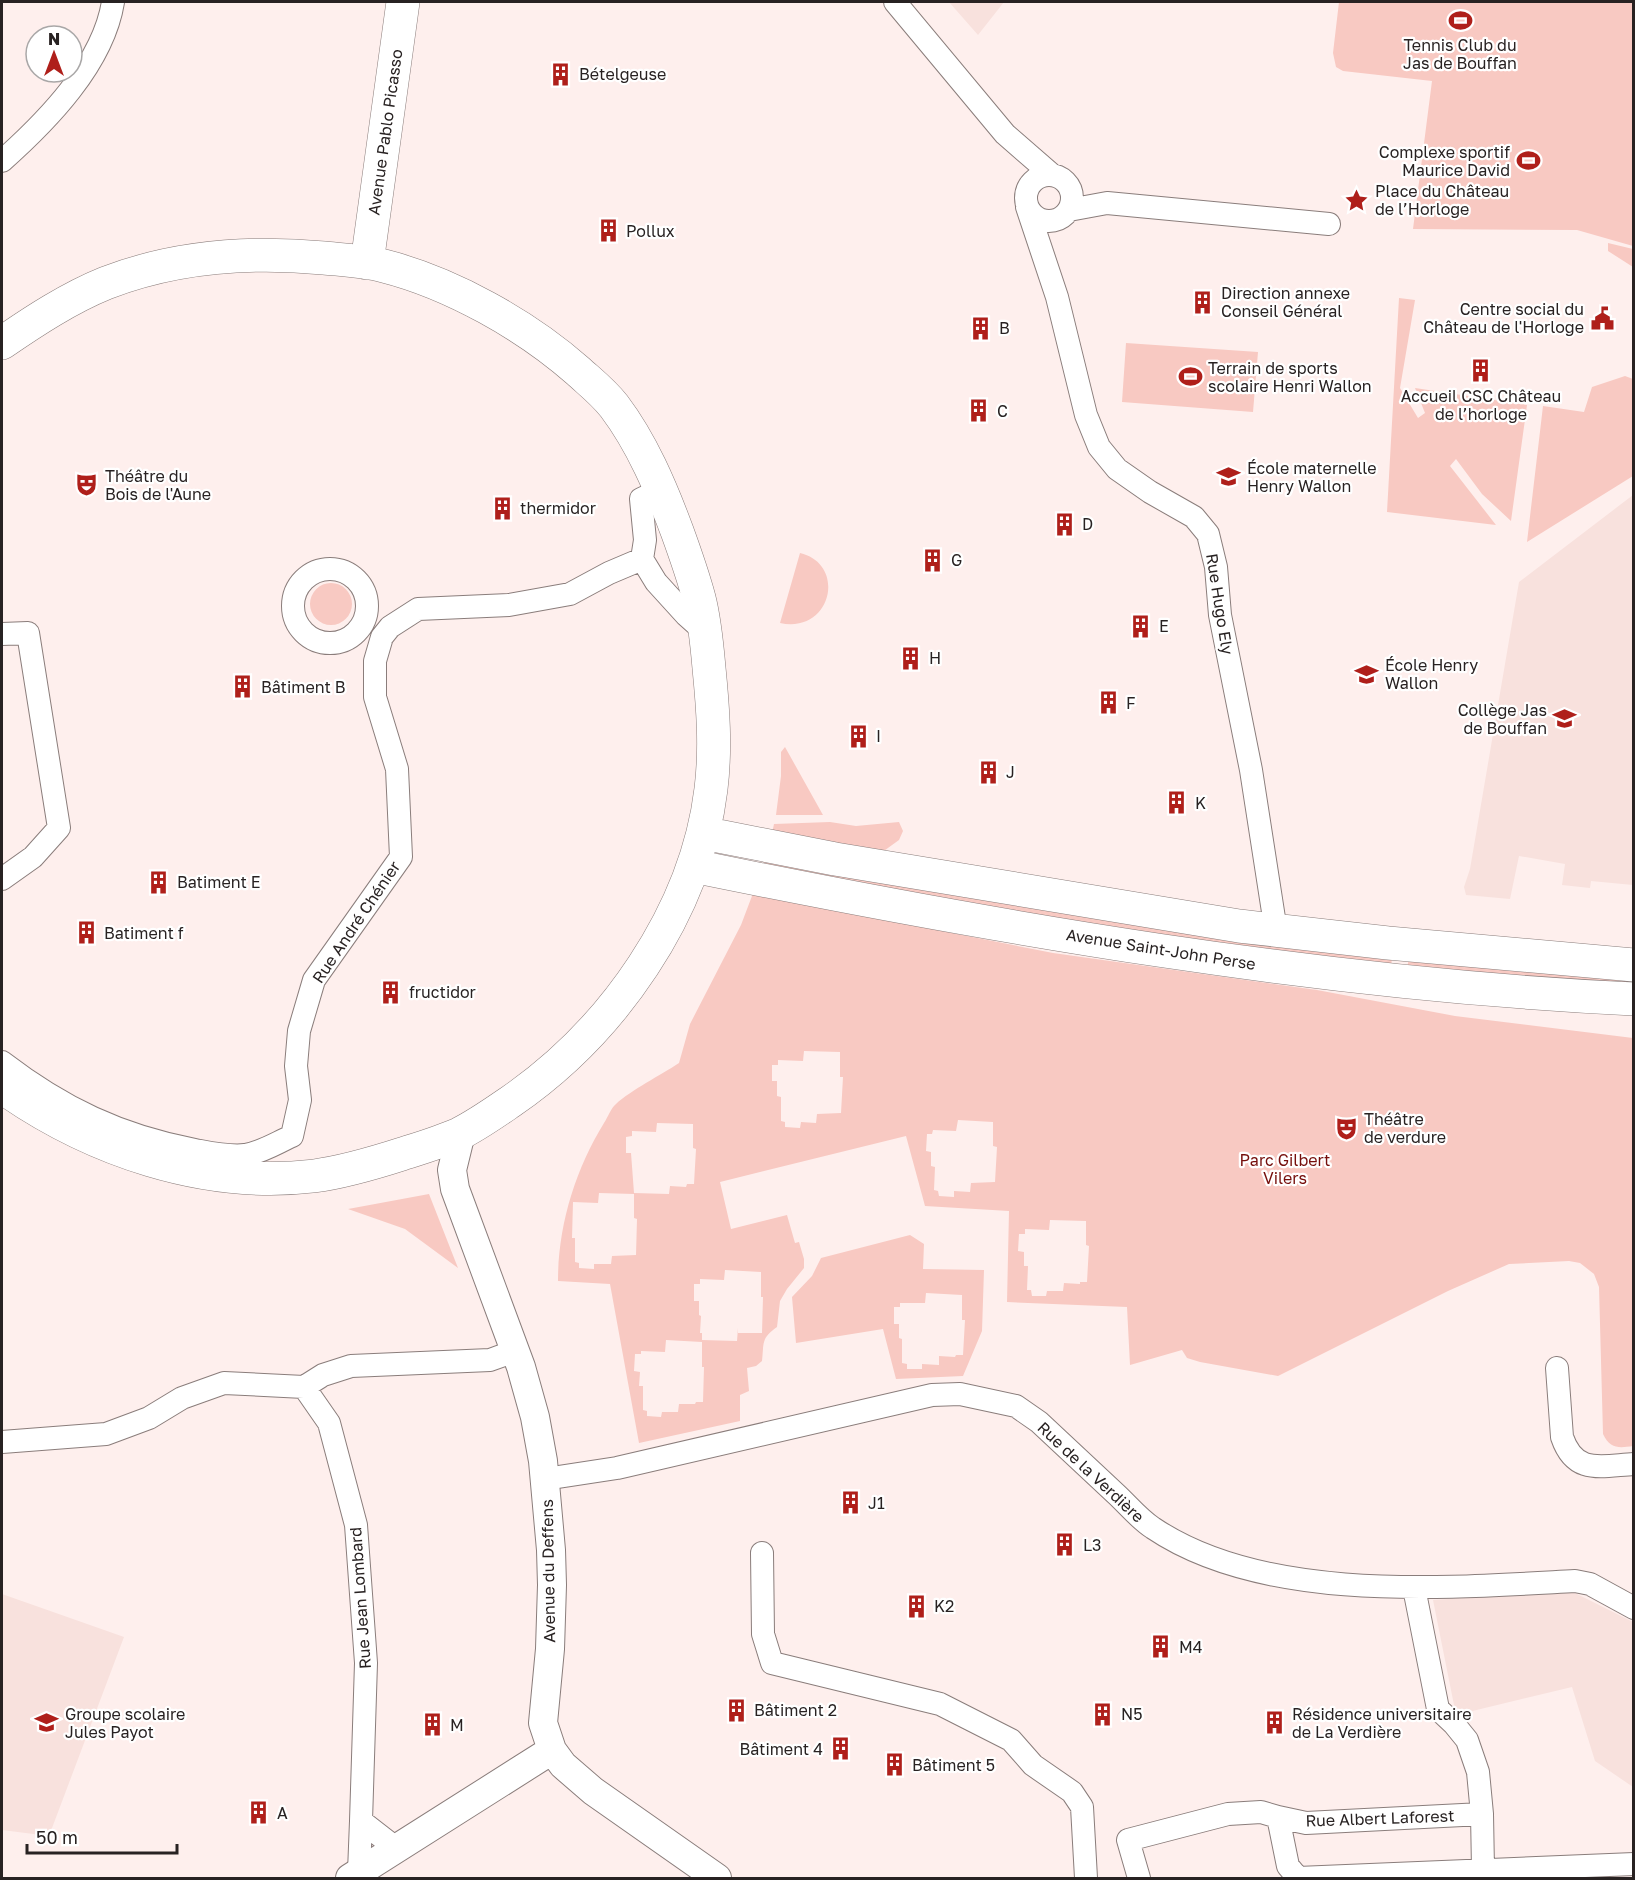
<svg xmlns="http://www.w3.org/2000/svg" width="1635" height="1880" font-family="'Golos Text',sans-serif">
<rect width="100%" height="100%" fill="#feefed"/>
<!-- built -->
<path fill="#f8e1dd" d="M949,2H1004L978,35Z
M1633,495V885L1591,881L1590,888L1562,885L1565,864L1519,856L1510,899L1466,895L1464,887L1470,869L1519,582Z
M1571,1591L1633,1622V1787L1595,1761L1572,1687L1456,1715L1433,1600Z
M2,1594L124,1637L49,1836L2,1830Z"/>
<!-- green -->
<path fill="#f8c9c2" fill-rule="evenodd" d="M1339,2H1633V246L1577,230L1413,229L1432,81L1343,71L1336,67L1333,53Z
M1608,243L1633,249V267L1608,251Z
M1399,298L1415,300L1400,388L1418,418L1425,413L1415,388L1527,405L1511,521L1482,494L1456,459L1450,466L1496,525L1387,512Z
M1126,343L1258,352L1253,412L1122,402Z
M1625,376L1633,379V476L1527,542L1543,406L1584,412L1592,387Z
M800,553C847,564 832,634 780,623Z
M310 604a21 21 0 1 1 42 0a21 21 0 1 1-42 0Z
M785,747L823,815H776L781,776V752Z
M830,822L856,826L899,822L903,831L899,840L881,853L771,838L774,824Z
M767,854L1392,952L1391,973L761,871Z
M755,888L856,914L1053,953L1317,990L1455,1016L1633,1038V1446C1619,1448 1610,1449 1603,1434L1599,1287L1594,1274L1580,1263L1569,1261L1509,1264L1448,1291L1278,1376L1200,1362L1187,1358L1182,1350L1130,1365L1127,1307L1007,1302L1009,1211L925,1206L906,1136L720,1182L731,1229L787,1215L795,1243L799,1242L804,1259V1268L787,1289L780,1301L777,1327C761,1338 764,1343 762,1361L756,1366L747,1368L749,1391L740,1395V1421L639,1443L610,1284L558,1281C558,1226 575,1170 604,1123C608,1117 611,1108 616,1104C631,1090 661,1075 679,1063L690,1024L741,925ZM804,1051L840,1052V1077H843L841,1113L817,1114L816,1123L801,1122L800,1128L785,1127V1122L781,1121V1097L777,1096V1081H772V1065H778V1060L803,1061ZM958,1120L993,1122V1146L997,1147L995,1182L971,1183L970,1192L954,1191V1197L939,1196L938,1191L934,1190L935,1167L931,1166V1152L926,1151L927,1134H932L933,1130L956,1131ZM657,1123L693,1124V1148L696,1149L694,1184H687L686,1187L670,1186L669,1194L634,1193L631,1153H626V1137L632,1136V1131L656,1132ZM599,1193L634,1194V1218L637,1219L636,1255L612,1256L611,1264H594V1269L579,1268V1263L575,1262V1238H572L573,1202L598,1203ZM1050,1220L1086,1221V1245L1089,1246L1087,1282H1080V1284L1064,1283L1063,1291H1047L1046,1296H1032L1031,1290H1027L1028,1266H1024V1252L1018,1251L1019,1234H1025V1229L1049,1230ZM725,1270L761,1272V1297H763L762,1333H738V1328L737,1341L702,1340V1333H700L701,1316L699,1315V1301H694V1284H700V1279L724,1280ZM666,1340L702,1342V1367H704L703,1402H696L695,1404H679L678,1412H662L661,1417L647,1416V1411L643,1410V1386H639L640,1372L634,1371L635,1354H641V1351L665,1352Z
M1409,952L1633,975V993L1407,973Z
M429,1194L458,1268L405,1229L348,1209Z
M910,1235L924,1244L923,1269L984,1270L982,1331L963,1376L896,1379L883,1329L796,1343L792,1297L812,1276L821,1258ZM926,1293L962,1295V1320H965L963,1355H956L955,1357L939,1356V1365L922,1364V1369H907V1364L902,1363V1339L899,1338V1324H894V1307H900V1303H925Z"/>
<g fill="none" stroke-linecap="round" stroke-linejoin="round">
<defs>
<path id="minor" d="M895,2L1005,134L1051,174
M2,161C47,121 103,64 113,2
M1026 198a23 23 0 1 1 46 0a23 23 0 1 1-46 0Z
M1027,207L1057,297L1086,415L1099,447L1117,469L1150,492L1194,517L1208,534L1216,567L1220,615L1251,770L1276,931
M1069,210L1107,203L1329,224
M660,490L641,499L645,540L642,559L656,582L686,615L705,632
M293 606a37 37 0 1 1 74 0a37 37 0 1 1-74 0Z
M2,634L28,633L59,828L33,857L2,879
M2,1062C62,1108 120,1136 195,1150C211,1153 229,1157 245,1155C263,1152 276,1143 292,1136L300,1100L296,1066L299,1031L314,980L401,857L397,769L375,697V661L382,637L390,627L418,609L509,605L570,594L609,573L642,559
M1557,1368L1562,1437C1575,1475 1600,1466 1634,1464
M304,1387L329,1423L356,1525L366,1663L361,1821
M2,1442L106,1434L149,1418L182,1398L224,1383L304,1387L323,1375L351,1366L490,1360L515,1351
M545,1479L617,1468L932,1395L960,1394L1016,1406L1039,1422C1065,1446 1090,1470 1116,1494C1128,1505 1139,1519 1153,1528C1264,1603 1446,1588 1575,1581L1590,1584L1634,1608
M762,1553L763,1634L772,1663L940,1704L1011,1740L1033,1765L1072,1792L1082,1807L1086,1878
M1414,1588L1438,1709L1454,1724L1467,1740L1478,1772L1482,1814
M1483,1869L1482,1814L1306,1823L1278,1817L1288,1866L1298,1878L1634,1864
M359,1872L361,1821L397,1849
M1139,1878L1128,1840L1228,1814L1261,1812L1278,1817"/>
<path id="tertiary" d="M461,1133L452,1170L455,1189L521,1367L535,1417L543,1461L551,1550L552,1585L550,1649L543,1723L552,1750L563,1765L593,1791L717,1878
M350,1878L552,1750"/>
<path id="secondary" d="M367,263L403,2
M2,343C34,321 69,298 106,283C176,256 250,251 324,258C344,260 365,261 384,266C451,283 526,325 578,371C590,382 603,392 614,406C642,443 661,488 677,531C685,553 693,576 699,598C705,621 707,645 709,668C713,708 716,748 711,789C696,913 612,1032 510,1102C494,1113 477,1125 459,1134C441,1142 421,1148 402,1154C374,1163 344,1172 314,1176C204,1189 91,1150 2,1087
M703,833L835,859L1239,926L1388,943L1634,965
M693,866C1001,929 1319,984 1634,999"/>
</defs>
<!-- minor casing -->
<use href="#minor" stroke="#8a7d7b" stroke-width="24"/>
<!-- tertiary casing -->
<use href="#tertiary" stroke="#8a7d7b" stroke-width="30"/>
<!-- secondary casing -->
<use href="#secondary" stroke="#8a7d7b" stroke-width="34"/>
<!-- minor -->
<use href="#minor" stroke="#fff" stroke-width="22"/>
<!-- tertiary -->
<use href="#tertiary" stroke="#fff" stroke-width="28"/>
<!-- secondary -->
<use href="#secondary" stroke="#fff" stroke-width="33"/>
</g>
<!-- icons -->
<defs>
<symbol id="stadium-bare" viewBox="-9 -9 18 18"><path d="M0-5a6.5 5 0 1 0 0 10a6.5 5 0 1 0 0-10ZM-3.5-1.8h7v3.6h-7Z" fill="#af1f1a" stroke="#fff" stroke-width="2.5" paint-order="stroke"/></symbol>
<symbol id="building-bare" viewBox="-9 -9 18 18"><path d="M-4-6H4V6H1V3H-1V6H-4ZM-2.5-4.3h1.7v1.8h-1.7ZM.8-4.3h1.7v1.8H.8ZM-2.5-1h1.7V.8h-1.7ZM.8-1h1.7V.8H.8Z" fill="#af1f1a" stroke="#fff" stroke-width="2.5" paint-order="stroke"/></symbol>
<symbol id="sight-bare" viewBox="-9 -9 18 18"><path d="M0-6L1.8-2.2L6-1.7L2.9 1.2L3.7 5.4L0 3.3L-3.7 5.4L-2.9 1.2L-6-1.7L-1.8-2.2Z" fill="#af1f1a" stroke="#fff" stroke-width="2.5" paint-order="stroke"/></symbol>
<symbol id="civic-bare" viewBox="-9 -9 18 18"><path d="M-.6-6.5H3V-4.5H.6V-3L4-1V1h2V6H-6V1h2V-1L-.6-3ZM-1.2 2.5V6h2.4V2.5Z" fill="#af1f1a" stroke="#fff" stroke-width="2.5" paint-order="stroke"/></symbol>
<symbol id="school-bare" viewBox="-9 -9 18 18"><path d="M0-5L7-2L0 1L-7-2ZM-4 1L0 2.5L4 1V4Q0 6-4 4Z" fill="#af1f1a" stroke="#fff" stroke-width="2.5" paint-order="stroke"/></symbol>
<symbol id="theatre-bare" viewBox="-9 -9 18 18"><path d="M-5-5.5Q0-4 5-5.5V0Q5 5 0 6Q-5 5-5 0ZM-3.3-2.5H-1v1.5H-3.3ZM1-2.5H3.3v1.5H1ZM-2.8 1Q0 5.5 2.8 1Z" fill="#af1f1a" stroke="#fff" stroke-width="2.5" paint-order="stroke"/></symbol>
</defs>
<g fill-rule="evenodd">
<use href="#stadium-bare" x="1444" y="4" width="33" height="33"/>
<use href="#building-bare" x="544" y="58" width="33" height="33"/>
<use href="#stadium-bare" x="1512" y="144" width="33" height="33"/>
<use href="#sight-bare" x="1340" y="184" width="33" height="33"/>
<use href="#building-bare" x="592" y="214" width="33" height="33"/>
<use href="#building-bare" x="1186" y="286" width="33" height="33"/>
<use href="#civic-bare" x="1586" y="302" width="33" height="33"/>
<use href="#building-bare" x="964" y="312" width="33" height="33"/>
<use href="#building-bare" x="1464" y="354" width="33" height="33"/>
<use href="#stadium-bare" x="1174" y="360" width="33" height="33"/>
<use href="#building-bare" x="962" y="394" width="33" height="33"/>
<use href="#school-bare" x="1212" y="460" width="33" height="33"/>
<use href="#theatre-bare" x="70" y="468" width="33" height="33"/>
<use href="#building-bare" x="486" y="492" width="33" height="33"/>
<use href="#building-bare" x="1048" y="508" width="33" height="33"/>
<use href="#building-bare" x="916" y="544" width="33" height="33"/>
<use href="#building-bare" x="1124" y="610" width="33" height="33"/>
<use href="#building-bare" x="894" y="642" width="33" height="33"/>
<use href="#school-bare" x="1350" y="658" width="33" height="33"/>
<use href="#building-bare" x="226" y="670" width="33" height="33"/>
<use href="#building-bare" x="1092" y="686" width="33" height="33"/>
<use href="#school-bare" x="1548" y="702" width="33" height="33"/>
<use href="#building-bare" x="842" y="720" width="33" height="33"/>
<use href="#building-bare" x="972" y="756" width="33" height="33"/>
<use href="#building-bare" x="1160" y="786" width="33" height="33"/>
<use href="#building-bare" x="142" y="866" width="33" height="33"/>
<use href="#building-bare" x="70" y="916" width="33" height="33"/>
<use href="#building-bare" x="374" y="976" width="33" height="33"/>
<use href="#theatre-bare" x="1330" y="1112" width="33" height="33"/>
<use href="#building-bare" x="834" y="1486" width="33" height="33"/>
<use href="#building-bare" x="1048" y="1528" width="33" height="33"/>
<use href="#building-bare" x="900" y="1590" width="33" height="33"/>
<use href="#building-bare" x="1144" y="1630" width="33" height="33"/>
<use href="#building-bare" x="720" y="1694" width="33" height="33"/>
<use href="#building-bare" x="1086" y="1698" width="33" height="33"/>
<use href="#school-bare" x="30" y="1706" width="33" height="33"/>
<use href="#building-bare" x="1258" y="1706" width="33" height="33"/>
<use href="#building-bare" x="416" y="1708" width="33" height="33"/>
<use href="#building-bare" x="824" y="1732" width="33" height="33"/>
<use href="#building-bare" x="878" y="1748" width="33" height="33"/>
<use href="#building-bare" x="242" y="1796" width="33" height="33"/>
</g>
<g text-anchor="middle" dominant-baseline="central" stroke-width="4.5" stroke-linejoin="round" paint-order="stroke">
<!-- poi labels -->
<g font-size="16" fill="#282222" stroke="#fff" text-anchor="start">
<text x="1460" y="45" text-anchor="middle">Tennis Club du<tspan x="1460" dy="18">Jas de Bouffan</tspan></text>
<text x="579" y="74">Bételgeuse</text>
<text x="1510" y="152" text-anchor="end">Complexe sportif<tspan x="1510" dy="18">Maurice David</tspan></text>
<text x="1375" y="191">Place du Château<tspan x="1375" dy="18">de l’Horloge</tspan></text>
<text x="626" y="231">Pollux</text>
<text x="1221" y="293">Direction annexe<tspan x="1221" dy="18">Conseil Général</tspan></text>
<text x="1584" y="309" text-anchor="end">Centre social du<tspan x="1584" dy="18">Château de l'Horloge</tspan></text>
<text x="999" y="328">B</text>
<text x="1208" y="368">Terrain de sports<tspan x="1208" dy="18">scolaire Henri Wallon</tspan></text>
<text x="1481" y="396" text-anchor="middle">Accueil CSC Château<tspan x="1481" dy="18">de l’horloge</tspan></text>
<text x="997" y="411">C</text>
<text x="1247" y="468">École maternelle<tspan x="1247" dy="18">Henry Wallon</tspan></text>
<text x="105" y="476">Théâtre du<tspan x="105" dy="18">Bois de l'Aune</tspan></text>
<text x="520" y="508">thermidor</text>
<text x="1082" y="524">D</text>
<text x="951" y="560">G</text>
<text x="1159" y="626">E</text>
<text x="929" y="658">H</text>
<text x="1385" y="665">École Henry<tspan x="1385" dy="18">Wallon</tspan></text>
<text x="261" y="687">Bâtiment B</text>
<text x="1126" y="703">F</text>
<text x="1547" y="710" text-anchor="end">Collège Jas<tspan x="1547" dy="18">de Bouffan</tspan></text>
<text x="876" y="736">I</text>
<text x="1006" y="772">J</text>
<text x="1195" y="803">K</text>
<text x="177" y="882">Batiment E</text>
<text x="104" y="933">Batiment f</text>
<text x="409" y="992">fructidor</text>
<text x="1364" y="1119">Théâtre<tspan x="1364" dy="18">de verdure</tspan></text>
<text x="868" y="1503">J1</text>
<text x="1083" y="1545">L3</text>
<text x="934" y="1606">K2</text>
<text x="1179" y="1647">M4</text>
<text x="754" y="1710">Bâtiment 2</text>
<text x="65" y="1714">Groupe scolaire<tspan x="65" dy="18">Jules Payot</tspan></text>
<text x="1121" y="1714">N5</text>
<text x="1292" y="1714">Résidence universitaire<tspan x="1292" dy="18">de La Verdière</tspan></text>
<text x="450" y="1725">M</text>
<text x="823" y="1749" text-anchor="end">Bâtiment 4</text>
<text x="912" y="1765">Bâtiment 5</text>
<text x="277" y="1813">A</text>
</g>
<!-- street labels -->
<g font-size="16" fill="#282222" stroke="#fff">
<text transform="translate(385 132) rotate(-82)">Avenue Pablo Picasso</text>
<text transform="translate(1220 604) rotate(81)">Rue Hugo Ely</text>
<text transform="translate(356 922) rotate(-56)">Rue André Chénier</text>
<text transform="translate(1161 949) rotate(9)">Avenue Saint-John Perse</text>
<text transform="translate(1091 1472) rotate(43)">Rue de la Verdière</text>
<text transform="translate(548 1571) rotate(-91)">Avenue du Deffens</text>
<text transform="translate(360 1598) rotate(-94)">Rue Jean Lombard</text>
<text transform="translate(1380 1818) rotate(-2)">Rue Albert Laforest</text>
</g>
<!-- park labels -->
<g font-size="16" fill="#760f0c" stroke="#fff">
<text x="1285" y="1160">Parc Gilbert<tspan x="1285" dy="18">Vilers</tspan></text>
</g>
</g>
<!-- border -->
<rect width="1635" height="1880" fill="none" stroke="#282222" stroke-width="6"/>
<!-- north arrow -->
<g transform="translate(54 54)"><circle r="28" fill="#ffffff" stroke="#a9a7a7" stroke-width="1.5"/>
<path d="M0-4.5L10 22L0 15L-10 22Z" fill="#af1f1a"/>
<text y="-9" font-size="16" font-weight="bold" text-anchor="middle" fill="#282222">N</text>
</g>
<!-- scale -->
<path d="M27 1844v9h150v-9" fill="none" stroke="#282222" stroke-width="3"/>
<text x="36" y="1844" font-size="18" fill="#282222" stroke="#ffffff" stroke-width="4.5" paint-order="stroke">50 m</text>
</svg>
